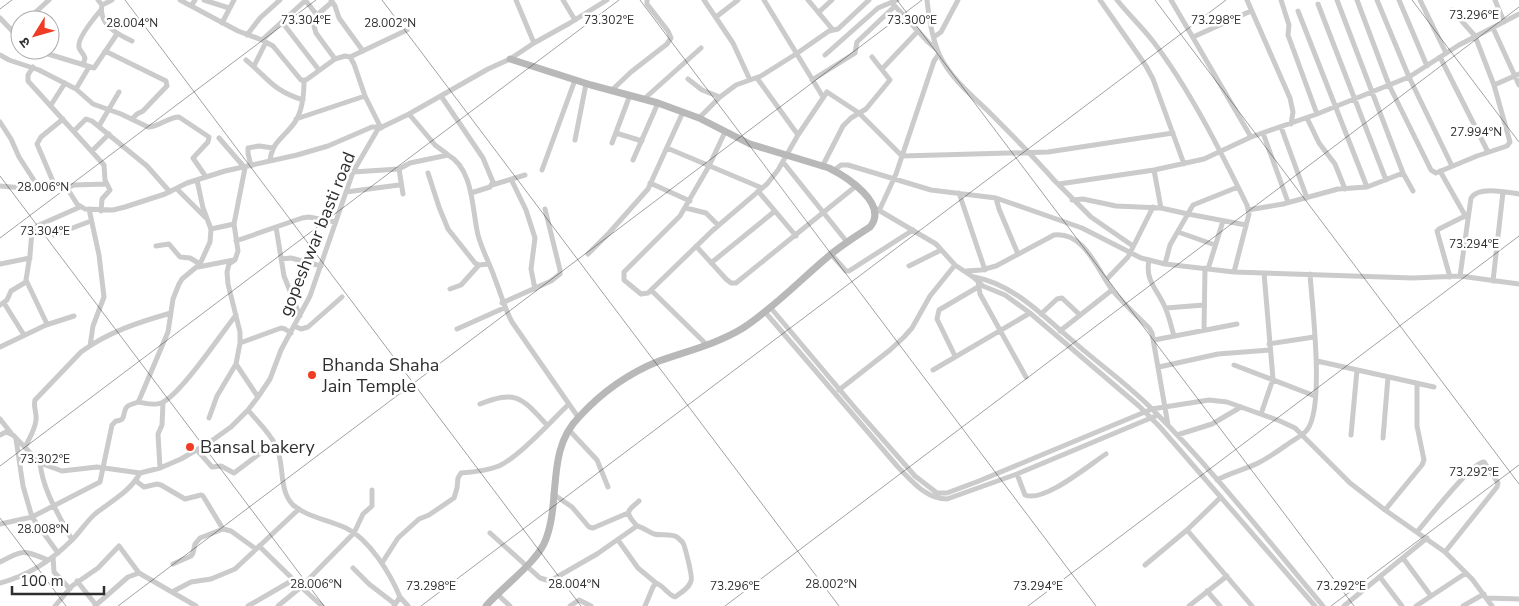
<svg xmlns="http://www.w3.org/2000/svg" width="1519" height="606" font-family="'Nunito Sans','Noto Sans Devanagari',sans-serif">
<rect width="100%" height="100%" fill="#fff"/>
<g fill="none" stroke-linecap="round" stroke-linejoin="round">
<!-- street -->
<path stroke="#cbcbcb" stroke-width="5" d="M98,0L102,5C98,24 117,34 132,41
M180,0L238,31L262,40L273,46L301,80H306L335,59L345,56L350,57L354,64L365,96L381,128
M204,0L229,8
M305,0L317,15
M331,0L335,6L339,18L363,51
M516,0L534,43
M563,0L575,20
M704,0L733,43L750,80
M764,0L823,97
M808,0L833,30
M927,0C929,19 932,39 940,56C950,77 971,95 988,111C1011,134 1033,156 1054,180L1091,217L1133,246
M1100,0L1146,66L1153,79L1184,164
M1117,0C1128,14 1141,26 1152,40C1189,88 1220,150 1247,205L1249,214L1234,272
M1171,0L1251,137
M1247,0L1290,98L1293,112L1291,124
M1281,0L1289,25L1288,35L1317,114
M1337,0L1403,173L1413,191
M1357,0L1389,85L1431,170L1436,173L1477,156L1507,146L1510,142L1494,85L1475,36L1452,10
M1377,0L1409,77L1452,166
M1399,0L1427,66
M1420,0L1446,53
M1495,0L1504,22
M332,2L317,15L313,23L316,33L335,59
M893,4L928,42L937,50
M1318,4L1386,180
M102,5L112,0
M191,6L195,0
M1298,11L1367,187
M819,12L832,0
M716,17L738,0
M0,18L20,39
M27,20L49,0
M282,22L319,70
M222,23L234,0
M1493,28L1519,85
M12,31L20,25
M247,35L260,18L280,0
M934,37L941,32L958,0
M1193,37L1251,11
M262,40L306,0
M35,50L94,68L117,34
M105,51L166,81L167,86L164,89L143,111L137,114L132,119
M0,55L9,60L39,70L76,89L93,104L121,114L148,127C159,127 168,117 179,117L209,137L208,142L193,158L206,177
M825,55L878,8L897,0
M350,57L407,30
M1440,57L1488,152
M246,60C269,79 272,90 303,100
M83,65L85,58C84,54 79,50 79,47C77,39 95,17 100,11
M254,66L266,42
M33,67L28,75V81L104,165L105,180L110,190L102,199L101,211
M882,69L918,31
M757,78L798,135
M688,79L702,90L720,97
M812,80L852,55L855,53L857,42L895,6
M1494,85L1519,74
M76,89L89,67
M612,90L631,72L667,44L671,38L668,31L647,4V0
M441,96L483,158L493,182L490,187L471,193
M644,99L701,48
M51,105L65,83
M409,114L435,145L447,154
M699,118L720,97L736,85L761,76L796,54L829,31L838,29L869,0
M1307,118L1319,143L1335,164L1345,189
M296,119L365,96
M0,122L11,139L19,157L39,188
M99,126L119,92
M1281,127L1307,198
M74,131L86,119L92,121L147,166L170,192
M725,132L709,166L680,216L624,272V280L641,294L648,293L712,231L767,184L778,170L798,135L827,92L859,113L902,156L1048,152L1173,133
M616,133L642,141
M1263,133L1288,202
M219,138L245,168L234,224L238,251L235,260L229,264L227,272L228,284L240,332V343L236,364L258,397
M575,140L586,84
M612,143L630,95
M667,148L762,188
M92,151L109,134
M633,160L658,103
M270,161C272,141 284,138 295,122C303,110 304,95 304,81
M783,162L847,242
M251,166L248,153V148L259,146L273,148
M822,167L843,126L851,118L866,109L890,80L872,57
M399,169L403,194
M542,170L575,80
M1154,170L1161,208
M833,171L841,165H848L931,190L996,198L1082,228L1141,258L1165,264L1234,272L1413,278L1460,276L1519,284
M1440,171L1466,217
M353,172L399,169L410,163L448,155C474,169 472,211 478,235C482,250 490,264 495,279C501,294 504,307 512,322L578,417
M428,173L439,207L448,229L475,263L479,265L489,264
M511,179L526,210L535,238L531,269L535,289
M650,183L690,201
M1059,184L1154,170L1204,159L1251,137L1317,114L1409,77L1459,45L1519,14
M492,185L525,175
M0,186L35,189L61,186L67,188L77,204L85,209L113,210L125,207L165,194L187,183L225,171L297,155L328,146L372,127H376L378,129
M55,186L37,144L41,137L63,119
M67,188L74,185L106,184
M177,189L205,217
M758,191L796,236
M346,192L399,185
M959,193L985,270
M996,198L999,209L1018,254
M1072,200L1083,199L1116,206L1161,208L1188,214L1246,225
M686,208L706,213L718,225
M875,208L936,244L955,265L973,277L983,286L1005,295L1030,313L1139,406L1160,427L1315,606
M89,209L99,255L104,297L93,326L90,346
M1248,210L1283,204L1338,189L1367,187L1403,173
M879,211L896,174L934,61L939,54
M276,227L284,276L300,316
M211,229L234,224
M1178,232L1215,245
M54,235L91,221
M236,241L302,218L309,217L335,222
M156,246L169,244L180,257L190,258L200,264
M696,246L726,279L731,283H736L856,186
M588,254L609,233L648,189L683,112
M831,254L846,271H849L913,230
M281,259L291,258L321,266
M1149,260C1145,280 1156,288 1164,305C1169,315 1171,326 1174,336
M711,263L775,211
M0,264L30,258
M1165,264L1170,245L1193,205L1238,187
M909,266L941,250
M198,267L234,260
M1208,269L1223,221
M966,271L981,270L996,266L1054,235C1085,231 1098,272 1113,291C1124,304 1137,316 1149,328L1152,333L1168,425
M1460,276L1471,198C1478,186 1506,192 1519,194
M974,277C1014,284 1044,317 1074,342C1100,365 1130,386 1154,411C1215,472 1268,541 1323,606
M1450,277L1437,231L1439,229L1465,216
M1106,280L1128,257L1153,207
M978,281L980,294L1026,377
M1493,281L1503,192
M450,289L461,285L479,265
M651,290L707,345
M4,303L24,335
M502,303L551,281L560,274V270L545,209
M0,305L7,300L11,291L26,282
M770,307L856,409L915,476L937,493H947L979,481L1152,409L1209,400L1227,402L1280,421L1295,428L1350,483L1385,510L1445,552L1472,579L1492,606
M1166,308L1204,305
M765,312L898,467C912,481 926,499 947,499L1017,474L1158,415
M1041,314L1057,299L1062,298L1080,315
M47,324L26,280L30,255L32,231L37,226L80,207
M294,326L301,329L308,327L342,297
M457,329L504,308
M1204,330L1205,268
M1060,331L1112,290
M1154,340L1237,324
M240,343L281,328L285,329L291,333
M1269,344L1314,337
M0,347L46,325L74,316
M955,356L937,319L939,310L978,287
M1317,361L1434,387
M1234,365L1315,396
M1159,367L1218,354L1270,350
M933,370L1030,313
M839,390L890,350L904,337L912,328L930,296L955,265
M138,402C145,403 154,406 161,403C179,397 221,334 236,315
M480,404C517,390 521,397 547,425
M248,410C258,422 270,433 276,446C285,464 278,490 293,505C307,517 329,520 346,528C369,539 390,573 400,597L394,606
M1261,414L1273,379L1264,273
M209,418L217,396L236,364
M0,419L11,433
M569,430L597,460L608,487
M0,435L6,432L13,435L40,463L62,471L97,467L140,473L160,468L181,459L210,442L231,427L248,410L258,397L270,379L281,350L310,296L353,172L378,129L409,114L488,69L510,59L534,43L570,23L607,0
M1177,435L1212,424L1241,407
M1351,435L1357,370
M1383,438L1388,377
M16,439L23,486L32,517L58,553
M25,447C29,439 35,430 36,420C37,413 33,407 35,400L81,352C108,332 139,322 171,313
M197,450L212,467L221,466L234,473L259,454L277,447
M40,463C43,491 59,515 72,540
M160,468L158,434L162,425L163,402
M1017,474L1025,495C1044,503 1089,465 1106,454
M1217,480C1230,473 1243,470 1256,464C1267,459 1278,451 1288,444C1295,439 1302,436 1307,430C1325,408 1312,304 1310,274
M136,481L144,487L157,484L161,485L185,499L201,495L203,496L223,529
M553,494L572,507L589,527L593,528L628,513
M1385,510L1422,465L1424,460L1417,426V384
M0,524L32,517L100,482L112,425L116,421C126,420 122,416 126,408C128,404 134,404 138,402L140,398L168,332L173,299L179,284L182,279L200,264L210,242L211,229L203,208L197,180
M637,526C625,512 626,512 639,501
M1187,530L1252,606
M1417,532C1428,519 1472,462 1484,462L1498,483L1497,487L1445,552
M490,533L540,578L550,581L597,554L637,526C643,527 648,532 654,534C662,536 670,533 677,537C679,539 682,541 683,543C685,547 693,577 691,581C689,588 681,593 675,597C667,594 664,586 656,583L653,587L645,606
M618,540L638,568L656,583
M259,546L301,587L322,606
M53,557L54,572L70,589
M1403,558L1431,596
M0,562C24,549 23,550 48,560
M382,563L398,538L419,519L429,515L454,498L457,488L458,478L461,473C474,472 486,471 499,466C520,456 551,421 569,404
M173,564L191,556L193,553L195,544L200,538L223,529L231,531L256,549
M1145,565L1187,530L1221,497
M353,568L369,584L395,604
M1380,577L1402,606
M77,581L96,605
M0,583C27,576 52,560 72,540C80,532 86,522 95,514C111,501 130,492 140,473
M1207,591L1220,606
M172,592L191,582L211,579L235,569L299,509
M497,594L510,606
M400,597L408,606
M1487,598L1519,599
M55,606L72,586L98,568L119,546L139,573
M95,606L128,577L139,573L196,606
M248,606L293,580
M278,606L301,587L354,533L363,514L372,506V490
M570,606L579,600L591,606
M1189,606L1227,576
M1344,606L1427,538
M1416,606L1466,573
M1463,606L1484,594"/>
<!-- secondary -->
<path stroke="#b8b8b8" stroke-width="7" d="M486,606C503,586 538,562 546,539C561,499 546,450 579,417C601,393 629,373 659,361C687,351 717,344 743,328C775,307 801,279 830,255C842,245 856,236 870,227C889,204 847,177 829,168L750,144L699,118L658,103L591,85L510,59"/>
</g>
<!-- ticks -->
<path fill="none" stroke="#2e2e2e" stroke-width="1" stroke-opacity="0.45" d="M125,0L581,606M382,0L839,606M640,0L1096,606M897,0L1354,606M1155,0L1519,484M1412,0L1519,142M0,9L12,0M0,176L324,606M0,238L316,0M0,466L619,0M0,518L66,606M118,606L922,0M421,606L1226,0M725,606L1519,7M1028,606L1519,236M1331,606L1519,465"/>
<!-- markers -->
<g fill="#f03c25" stroke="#fff" stroke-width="2">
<circle cx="312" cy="375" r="5"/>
<circle cx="190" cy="447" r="5"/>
</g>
<g text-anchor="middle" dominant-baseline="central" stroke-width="5" stroke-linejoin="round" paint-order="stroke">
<!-- street labels -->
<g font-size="18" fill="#2e2e2e" stroke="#fff">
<text transform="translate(317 234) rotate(-68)">gopeshwar basti road</text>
</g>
<!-- poi labels -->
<g font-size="18" fill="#2e2e2e" stroke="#fff" text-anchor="start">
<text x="322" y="365">Bhanda Shaha<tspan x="322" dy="21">Jain Temple</tspan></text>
<text x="200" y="447">Bansal bakery</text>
</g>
</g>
<g font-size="12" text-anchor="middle" fill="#2e2e2e" stroke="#fff" stroke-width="5" stroke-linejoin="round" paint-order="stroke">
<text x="1474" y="19">73.296°E</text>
<text x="306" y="24">73.304°E</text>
<text x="609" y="24">73.302°E</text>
<text x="912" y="24">73.300°E</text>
<text x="1216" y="24">73.298°E</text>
<text x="132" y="27">28.004°N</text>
<text x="390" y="27">28.002°N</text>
<text x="1476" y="136">27.994°N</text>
<text x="43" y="191">28.006°N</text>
<text x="45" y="235">73.304°E</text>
<text x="1474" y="248">73.294°E</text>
<text x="45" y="463">73.302°E</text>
<text x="1474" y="476">73.292°E</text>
<text x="43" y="533">28.008°N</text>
<text x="316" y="588">28.006°N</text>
<text x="574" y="588">28.004°N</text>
<text x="831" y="588">28.002°N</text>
<text x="431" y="590">73.298°E</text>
<text x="735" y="590">73.296°E</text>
<text x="1038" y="590">73.294°E</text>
<text x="1341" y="590">73.292°E</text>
</g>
<!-- north arrow -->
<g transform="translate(35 35) rotate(233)"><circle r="24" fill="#ffffff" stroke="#ababab"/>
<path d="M0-4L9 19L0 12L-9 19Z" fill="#f03c25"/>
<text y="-8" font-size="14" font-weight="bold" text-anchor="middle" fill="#2e2e2e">उ</text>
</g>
<!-- scale -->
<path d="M12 586v8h92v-8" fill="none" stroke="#2e2e2e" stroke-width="2.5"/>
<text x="20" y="586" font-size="15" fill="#2e2e2e" stroke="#ffffff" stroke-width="4" paint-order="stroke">100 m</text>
</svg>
